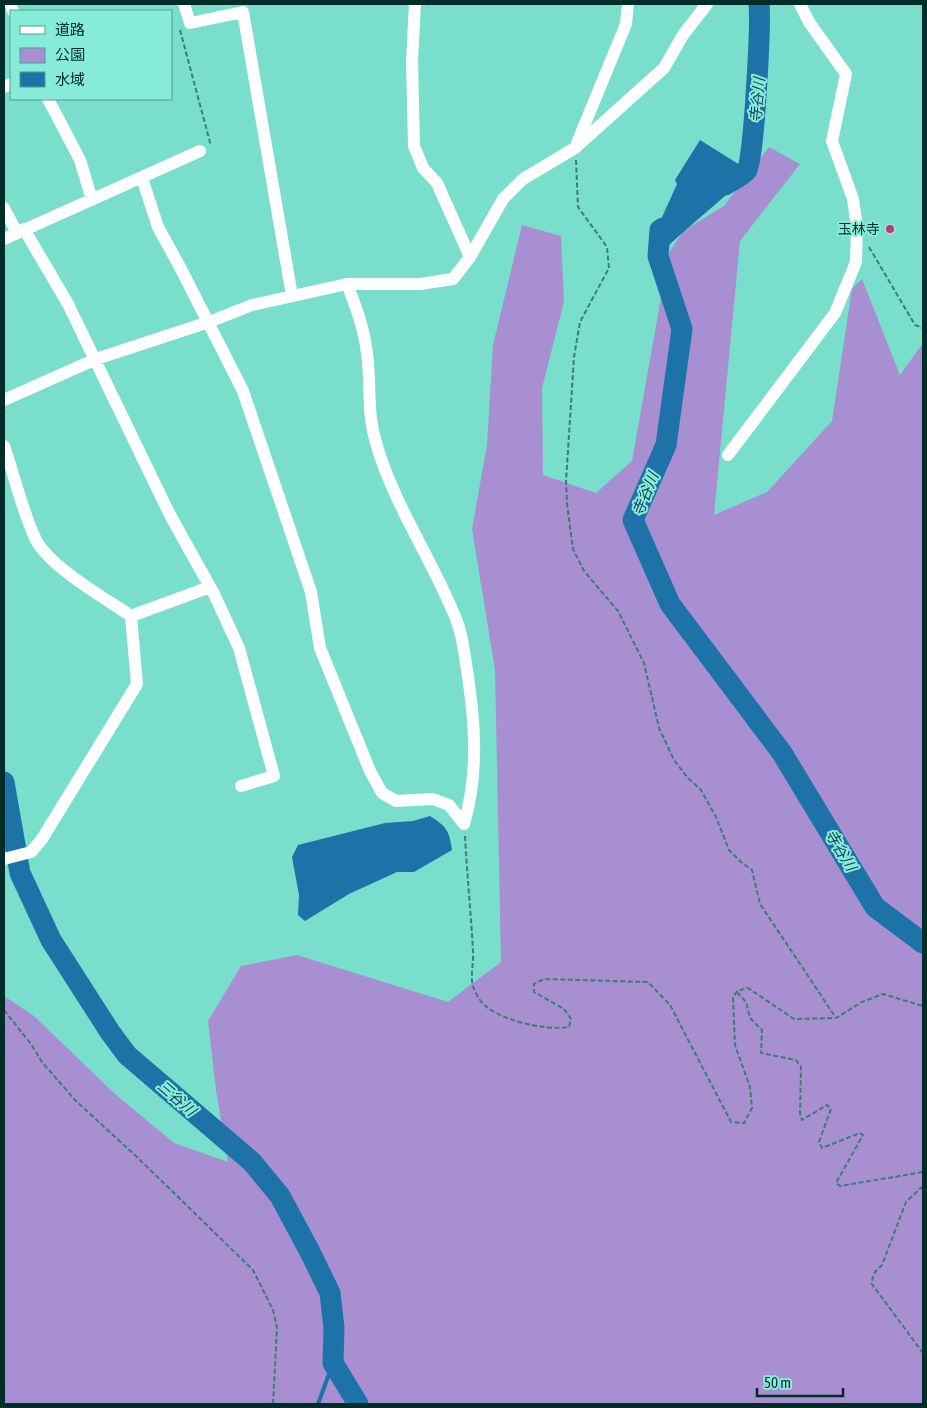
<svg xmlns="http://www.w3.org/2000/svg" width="927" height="1408" font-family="'Asap Condensed','Noto Sans JP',sans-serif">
<rect width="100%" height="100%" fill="#79decc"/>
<!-- green -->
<path fill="#a88fd1" d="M769,147L800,164L740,241L714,515L767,492L832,421L852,289L862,279L900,375L923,343V1404H4V996L34,1016L115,1094L174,1143L228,1162L216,1090L208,1021L241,966L297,955L448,1002L501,962L495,670L472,529L487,445L493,345L522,225L561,236L564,302L542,388L543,475L596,493L632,461L669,253L683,231L724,206Z"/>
<!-- water -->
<path fill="#1d73a8" d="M700,140L751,172C721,202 687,226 658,256L653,237L677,184L675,180Z
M430,816C447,827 449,830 452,850L414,872H397L349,894L305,921L298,915L299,895L292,857L298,845L385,823L413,821Z"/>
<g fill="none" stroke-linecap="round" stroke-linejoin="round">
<!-- stream -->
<path stroke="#1d73a8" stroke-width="4" d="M318,1404L333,1363"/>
<!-- river -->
<path stroke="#1d73a8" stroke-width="21" d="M725,185C731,181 742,176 747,170C754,161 761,22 759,4
M663,228L660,230L658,256L682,329L666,445L633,520L670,604L782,753L875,907L923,943
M4,782L20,873L51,940L110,1032L127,1055L252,1162L280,1196L310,1252L330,1293L334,1328L333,1363L358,1404"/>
<!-- path -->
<path stroke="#387f74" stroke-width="2" stroke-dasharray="5 2.5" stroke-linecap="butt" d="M180,30L211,146
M576,160L578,207L607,247L609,268L580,322L574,357L566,481L567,504L573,549L584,571L618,611L644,663L659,728L674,760L687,777L701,790L716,817L729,850L741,862L752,870L760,904L836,1018
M869,247L915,325L923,328
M465,836C467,875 471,913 473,951C474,962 470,976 473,986C474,990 477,996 480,1000C494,1020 546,1031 569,1027L571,1019L564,1009L534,992V984L544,979L648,982L670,1005L731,1122L744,1123L752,1108L750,1087L735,1045L733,998L737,991L748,988L794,1019L836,1018L862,1002L883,994L923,1006
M737,992L746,1002L750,1018L762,1030L761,1053L796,1060L801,1067L800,1114L802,1120L827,1105L831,1109L819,1142L822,1148L860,1133L863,1135L836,1183L840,1186L923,1172
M4,1010L31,1044L42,1062L75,1100L138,1158L253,1270L273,1310L277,1328L273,1404
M923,1186L906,1202L882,1265L875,1272L871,1283L923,1353"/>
<!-- minor -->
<path stroke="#fff" stroke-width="12" d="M10,4L13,11
M184,4L190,23L243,12L292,296
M415,4L412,61L414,146L423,168L437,183L470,257
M4,87L11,84
M48,99L80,160L92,200
M577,143L626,24L628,4
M142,178L158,227L181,269L243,391L311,592L320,648L370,771L382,793L396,801L433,799L449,805L464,824
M4,208L17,233
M24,229L68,304L170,515L214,594L239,648L274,776L241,786
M4,239L200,151
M347,284C356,307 364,328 367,353C371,382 367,411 375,439C392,503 432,558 456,619C463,635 464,653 467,670C475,722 479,773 464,824
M4,400L96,359L209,322L252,305L347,284H420L453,279L470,257L503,199L523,179L575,148L664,68L683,35L707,4
M4,446C14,474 23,514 36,540C51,568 105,598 131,616L137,684L42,839L31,852L4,859
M728,455L835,313L856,262L857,227L853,199L832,141L846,74L809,22L800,4
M131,616L210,587"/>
</g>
<!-- markers -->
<circle fill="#c3376e" stroke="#86ebd9" stroke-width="2" cx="890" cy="229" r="5"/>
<g text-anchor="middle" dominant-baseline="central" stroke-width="4" stroke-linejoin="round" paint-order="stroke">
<!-- poi labels -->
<g font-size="14" fill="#002d27" stroke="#86ebd9" text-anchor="end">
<text x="880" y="229">玉林寺</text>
</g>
<!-- water labels -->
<g font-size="15" font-style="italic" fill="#113d5a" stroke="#86ebd9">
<text transform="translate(757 100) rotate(-85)">寺谷川</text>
<text transform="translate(645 494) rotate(-68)">寺谷川</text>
<text transform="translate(841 850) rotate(59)">寺谷川</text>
<text transform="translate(177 1098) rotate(41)">三谷川</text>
</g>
</g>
<!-- border -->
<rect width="927" height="1408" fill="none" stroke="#002d27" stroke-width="10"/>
<!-- legend -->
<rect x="10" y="10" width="162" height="90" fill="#86ebd9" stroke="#509f92"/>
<rect x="20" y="26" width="25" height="8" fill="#ffffff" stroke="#509f92"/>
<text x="55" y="35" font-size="15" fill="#002d27">道路</text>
<rect x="20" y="48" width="25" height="15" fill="#a88fd1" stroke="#509f92"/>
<text x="55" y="60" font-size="15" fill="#002d27">公園</text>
<rect x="20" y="72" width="25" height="15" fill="#1d73a8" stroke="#509f92"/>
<text x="55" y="85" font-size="15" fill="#002d27">水域</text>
<!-- scale -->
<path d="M757 1388v8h86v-8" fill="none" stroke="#002d27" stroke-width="2.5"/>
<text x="764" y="1388" font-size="15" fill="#002d27" stroke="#86ebd9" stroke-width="4" paint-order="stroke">50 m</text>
</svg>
